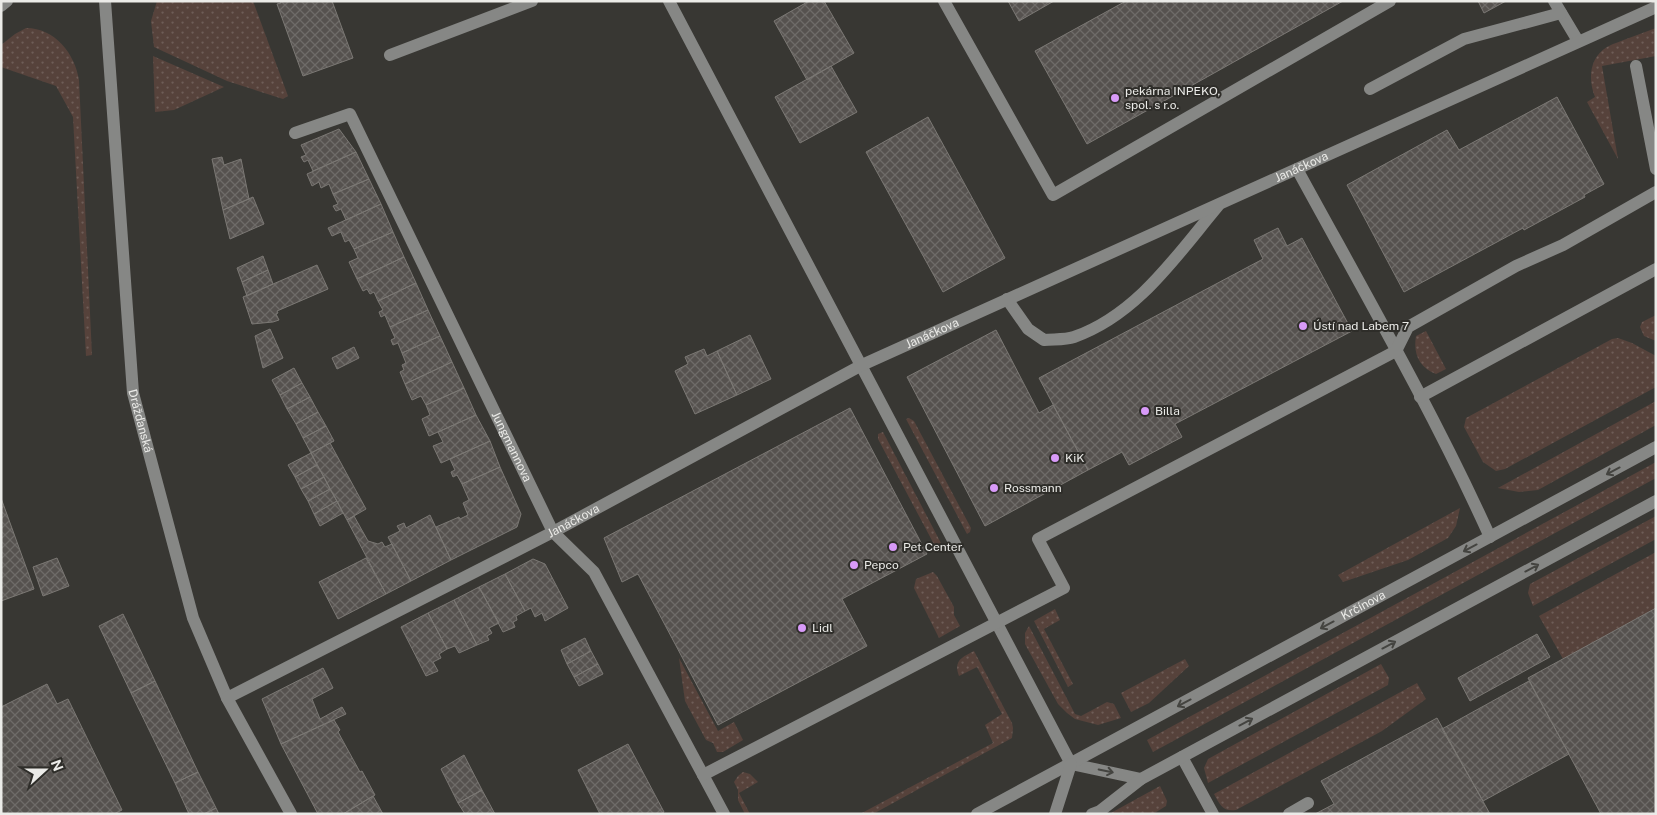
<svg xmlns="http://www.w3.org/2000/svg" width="1657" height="815" font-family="'Public Sans',sans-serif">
<defs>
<pattern id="grass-dots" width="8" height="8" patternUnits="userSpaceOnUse" patternTransform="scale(1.25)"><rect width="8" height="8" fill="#56423b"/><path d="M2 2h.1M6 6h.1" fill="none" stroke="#6e5d57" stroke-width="1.8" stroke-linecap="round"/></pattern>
<pattern id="building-cross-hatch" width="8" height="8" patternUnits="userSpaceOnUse" patternTransform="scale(1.25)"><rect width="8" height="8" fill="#56524f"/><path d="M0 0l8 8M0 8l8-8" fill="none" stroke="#6e6b68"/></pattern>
</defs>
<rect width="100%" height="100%" fill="#383733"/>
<!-- grass -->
<path fill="url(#grass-dots)" d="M157,1H253L288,96L283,99L227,81L154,47L151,21Z
M26,28C55,28 75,54 79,80L92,355L86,356L73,117L56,86L1,67V45L15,34Z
M1656,28V56L1602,66L1618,159L1587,102L1595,97C1588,80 1589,58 1607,47C1614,43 1622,41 1629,38C1638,35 1647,31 1656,28Z
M153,56L224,87L174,110L155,112Z
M1656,315V341L1644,336L1640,327L1642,322Z
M1426,331L1446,369L1436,374C1419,367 1413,354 1416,336Z
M1618,338L1632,343L1656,356V387L1505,469L1496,471L1483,462L1464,427L1466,418L1612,339Z
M1656,401V425L1538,490L1519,492L1498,488Z
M909,418L914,421L971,528L970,532L967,534L906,419Z
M883,432L943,547L936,548L878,439V434Z
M1656,462V478L1153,752L1147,740Z
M1460,508L1456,526L1448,538L1408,560L1343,582L1338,575Z
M1656,516V539L1533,606L1528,593L1530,584Z
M1656,552V608L1563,659L1539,616Z
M933,572L937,576L954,607V615L960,626L939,638L914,588L916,579Z
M1055,609L1060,620L1044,629L1073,684L1068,687L1034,621Z
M1029,626L1075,714L1081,716L1107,702L1114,704L1121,718L1098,725L1075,719L1067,713L1058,704L1025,644V633Z
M974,651L1012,723L1013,728L1012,738L873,814H860L993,743L985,725L1002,714L977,667L959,676C953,661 962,657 974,651Z
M679,658L718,731L734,722L743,740L723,752H717L713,743L706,740L685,701Z
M1185,659L1189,666L1149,703L1131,712L1121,693Z
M1381,664L1389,678L1388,685L1208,783L1204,768L1208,759Z
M1417,683L1426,699L1382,731L1236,810C1223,812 1220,805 1214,794Z
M743,772L750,774L758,782L739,793L750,814H745L738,800V790L734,782L738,776Z
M1160,786L1167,801L1166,806L1153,814H1109Z"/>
<!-- building -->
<path fill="url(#building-cross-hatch)" stroke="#7b7874" d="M280,1H332L353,58L303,76L277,4L281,3Z
M809,1H824L854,53L807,80L774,21Z
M1008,1H1054L1019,21Z
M1126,1H1343L1087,144L1035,51Z
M1478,1H1506L1484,13Z
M831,66L857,112L800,143L775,97Z
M1557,97L1604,184L1584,195L1585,197L1524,230L1523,228L1404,292L1347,185L1447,130L1459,150Z
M928,117L1005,258L943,292L866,152Z
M339,129L356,152L313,171L308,160L304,162L301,157L306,155L301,145Z
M356,152L369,179L333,194L329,184L321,188L319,182L312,186L307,174Z
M222,157L224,165L241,159L249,199L223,210L212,159Z
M369,179L381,204L346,220L341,209L336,211L333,206L338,204L333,194Z
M253,197L264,224L230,239L223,210Z
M381,204L393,232L354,249L349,240L345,242L341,232L332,236L328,228Z
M1278,228L1287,246L1302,238L1352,331L1175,424L1182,437L1129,465L1122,452L1088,470L1039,378L1263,259L1254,240Z
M393,232L404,257L357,279L349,262L358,258L354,249Z
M263,256L268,270L242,282L237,268Z
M404,257L416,283L378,301L374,292L370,294L367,289L363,291L357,279Z
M317,265L328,289L277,311L278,313L276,314L279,320L273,322L252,324L243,297Z
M268,270L273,284L247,296L242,282Z
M416,283L428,310L390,327L385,315L381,317L379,312L383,310L378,301Z
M428,310L440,336L402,353L398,343L393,345L391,340L395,338L390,327Z
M270,329L283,358L263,368L255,336Z
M996,330L1039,413L1053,405L1088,470L985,526L907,377Z
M750,335L771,379L737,395L717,351Z
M440,336L452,362L405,384L400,372L404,370L402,365L406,363L402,353Z
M354,347L359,358L337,369L332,358Z
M704,349L707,356L717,351L737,395L695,414L675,371L688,364L685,357Z
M452,362L464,388L426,405L421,396L412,400L405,384Z
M294,368L302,383L280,395L272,380Z
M302,383L310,397L287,409L280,395Z
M464,388L476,415L429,436L422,419L430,415L426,405Z
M310,397L318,412L296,424L287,409Z
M850,408L927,554L842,599L867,646L718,725L638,574L622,582L604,538Z
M318,412L326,426L303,438L296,424Z
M476,415L490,441L441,463L433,446L443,442L438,432Z
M326,426L334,441L311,453L303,438Z
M490,441L500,467L462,484L457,475L453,477L451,472L455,470L450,459Z
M330,443L366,509L347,520L311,453Z
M311,453L317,465L295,477L288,465Z
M317,465L324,477L301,489L295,477Z
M500,467L521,514L517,527L451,560L436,527L459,517L460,519L468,515L463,503L469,500L462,484Z
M324,477L330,489L308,501L301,489Z
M330,489L337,501L314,514L308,501Z
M1,498L34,589L1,601Z
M337,501L343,513L320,526L314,514Z
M430,515L451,560L411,581L388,537L400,531L397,526L404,523L406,528Z
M354,516L368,541L378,544L382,542L385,547L392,544L411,581L386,594L347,520Z
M57,558L69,586L43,596L33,567Z
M366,558L386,594L338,619L319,582Z
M533,559L545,564L568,608L545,621L542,613L535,617L531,608L525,611L505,574Z
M505,574L525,611L516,616L517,620L513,622L515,627L503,632L479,587Z
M479,587L499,623L489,628L492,633L487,636L489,640L477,645L454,600Z
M454,600L477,645L459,653L455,646L447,649L428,613Z
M1656,608V814H1601L1528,678Z
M428,613L447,649L439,654L441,658L433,662L438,671L426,676L401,627Z
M123,614L155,681L131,693L99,626Z
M1537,634L1550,657L1470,701L1458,678Z
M585,638L591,651L567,664L561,650Z
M591,651L598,664L574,677L567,664Z
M598,664L603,674L579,686L574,677Z
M323,668L333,688L312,699L320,719L342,707L346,714L281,744L262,699Z
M155,681L198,772L175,783L131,693Z
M1529,681L1569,754L1483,801L1442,729Z
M47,684L57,704L68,699L122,810L114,814H1V707Z
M1437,718L1490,814H1315L1334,804L1321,781Z
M334,720L340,730L338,732L360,772L362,771L375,795L343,814H318L281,744Z
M628,744L664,812L661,814H600L578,770Z
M464,755L482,790L458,803L441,769Z
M198,772L216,808L204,814H189L175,783Z
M482,790L495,814H465L458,803Z
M373,796L383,814H343Z
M216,808L219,814H204Z"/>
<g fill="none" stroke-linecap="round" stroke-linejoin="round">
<!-- minor -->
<g stroke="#868785" stroke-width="12">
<path id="s1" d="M105,1L133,393L193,618L227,698L291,814"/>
<path d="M669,1L1071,764"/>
<path d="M944,1L1053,195L1390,1"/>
<path d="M1554,1L1578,41"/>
<path d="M1,6L7,1"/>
<path d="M390,55L532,1"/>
<path d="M1636,66L1656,169"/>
<path d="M1370,89L1464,39L1561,13"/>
<path id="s2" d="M295,133L350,114L553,532L594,572L724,814"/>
<path d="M1297,169C1363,290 1433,411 1490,537"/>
<path d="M1007,299L1028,329L1044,340C1054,339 1065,340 1074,337C1137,315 1177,255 1218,206"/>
<path d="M1420,397L1656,269"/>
<path id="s3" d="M227,698L553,532L862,365L1656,7"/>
<path d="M1182,757L1213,814"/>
<path d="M1071,764L1141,779"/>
<path d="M703,775L1064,588L1038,539L1396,351L1408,327L1516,266L1563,245L1656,192"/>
<path id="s4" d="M977,814L1656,447"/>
<path d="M1055,814L1071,764"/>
<path d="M1092,814L1100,811L1141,779L1656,501"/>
<path d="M1289,814L1308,803"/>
</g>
</g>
<!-- one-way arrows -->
<defs><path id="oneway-shaft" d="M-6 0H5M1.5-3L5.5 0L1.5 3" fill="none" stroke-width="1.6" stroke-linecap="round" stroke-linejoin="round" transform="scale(1.25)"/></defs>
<g stroke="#444440">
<use href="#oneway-shaft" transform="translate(1613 471) rotate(152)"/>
<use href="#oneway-shaft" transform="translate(1470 548) rotate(152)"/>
<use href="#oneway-shaft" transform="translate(1532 568) rotate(-28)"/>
<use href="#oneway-shaft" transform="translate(1327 625) rotate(152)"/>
<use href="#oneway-shaft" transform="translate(1389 645) rotate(-28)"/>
<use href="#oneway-shaft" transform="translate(1184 703) rotate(152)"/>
<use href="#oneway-shaft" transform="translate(1246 722) rotate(-28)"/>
<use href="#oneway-shaft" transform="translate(1106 771) rotate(12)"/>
</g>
<!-- markers -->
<g fill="#d89af8" stroke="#2e2d29" stroke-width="2">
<circle cx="1115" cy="98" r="5"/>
<circle cx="1303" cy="326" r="5"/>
<circle cx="1145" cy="411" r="5"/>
<circle cx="1055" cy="458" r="5"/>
<circle cx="994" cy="488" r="5"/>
<circle cx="893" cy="547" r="5"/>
<circle cx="854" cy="565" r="5"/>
<circle cx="802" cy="628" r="5"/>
</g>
<g text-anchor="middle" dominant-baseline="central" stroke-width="4" stroke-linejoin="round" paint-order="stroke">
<!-- poi labels -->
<g font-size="12" fill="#ebebe8" stroke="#2e2d29" text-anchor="start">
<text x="1125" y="91">pekárna INPEKO,<tspan x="1125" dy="14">spol. s r.o.</tspan></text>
<text x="1313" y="326">Ústí nad Labem 7</text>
<text x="1155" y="411">Billa</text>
<text x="1065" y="458">KiK</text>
<text x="1004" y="488">Rossmann</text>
<text x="903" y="547">Pet Center</text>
<text x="864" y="565">Pepco</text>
<text x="812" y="628">Lidl</text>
</g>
<!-- street labels -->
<g font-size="12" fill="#ebebe8" stroke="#2e2d29">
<text stroke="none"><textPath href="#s3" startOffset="1199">Janáčkova</textPath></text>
<text stroke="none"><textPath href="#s3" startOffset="794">Janáčkova</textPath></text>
<text stroke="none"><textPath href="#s1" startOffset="422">Drážďanská</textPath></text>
<text stroke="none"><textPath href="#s2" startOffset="428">Jungmannova</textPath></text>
<text stroke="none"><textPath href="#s3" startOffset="389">Janáčkova</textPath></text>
<text stroke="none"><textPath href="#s4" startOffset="439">Krčínova</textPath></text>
</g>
</g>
<!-- border -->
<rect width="1657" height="815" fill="none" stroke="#ebebe8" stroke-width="5"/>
<!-- north arrow -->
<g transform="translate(45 770) rotate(69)" stroke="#2e2d29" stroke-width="4" paint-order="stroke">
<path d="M0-4L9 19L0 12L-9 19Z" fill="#ebebe8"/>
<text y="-8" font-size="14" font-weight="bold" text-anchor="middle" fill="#ebebe8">N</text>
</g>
</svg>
